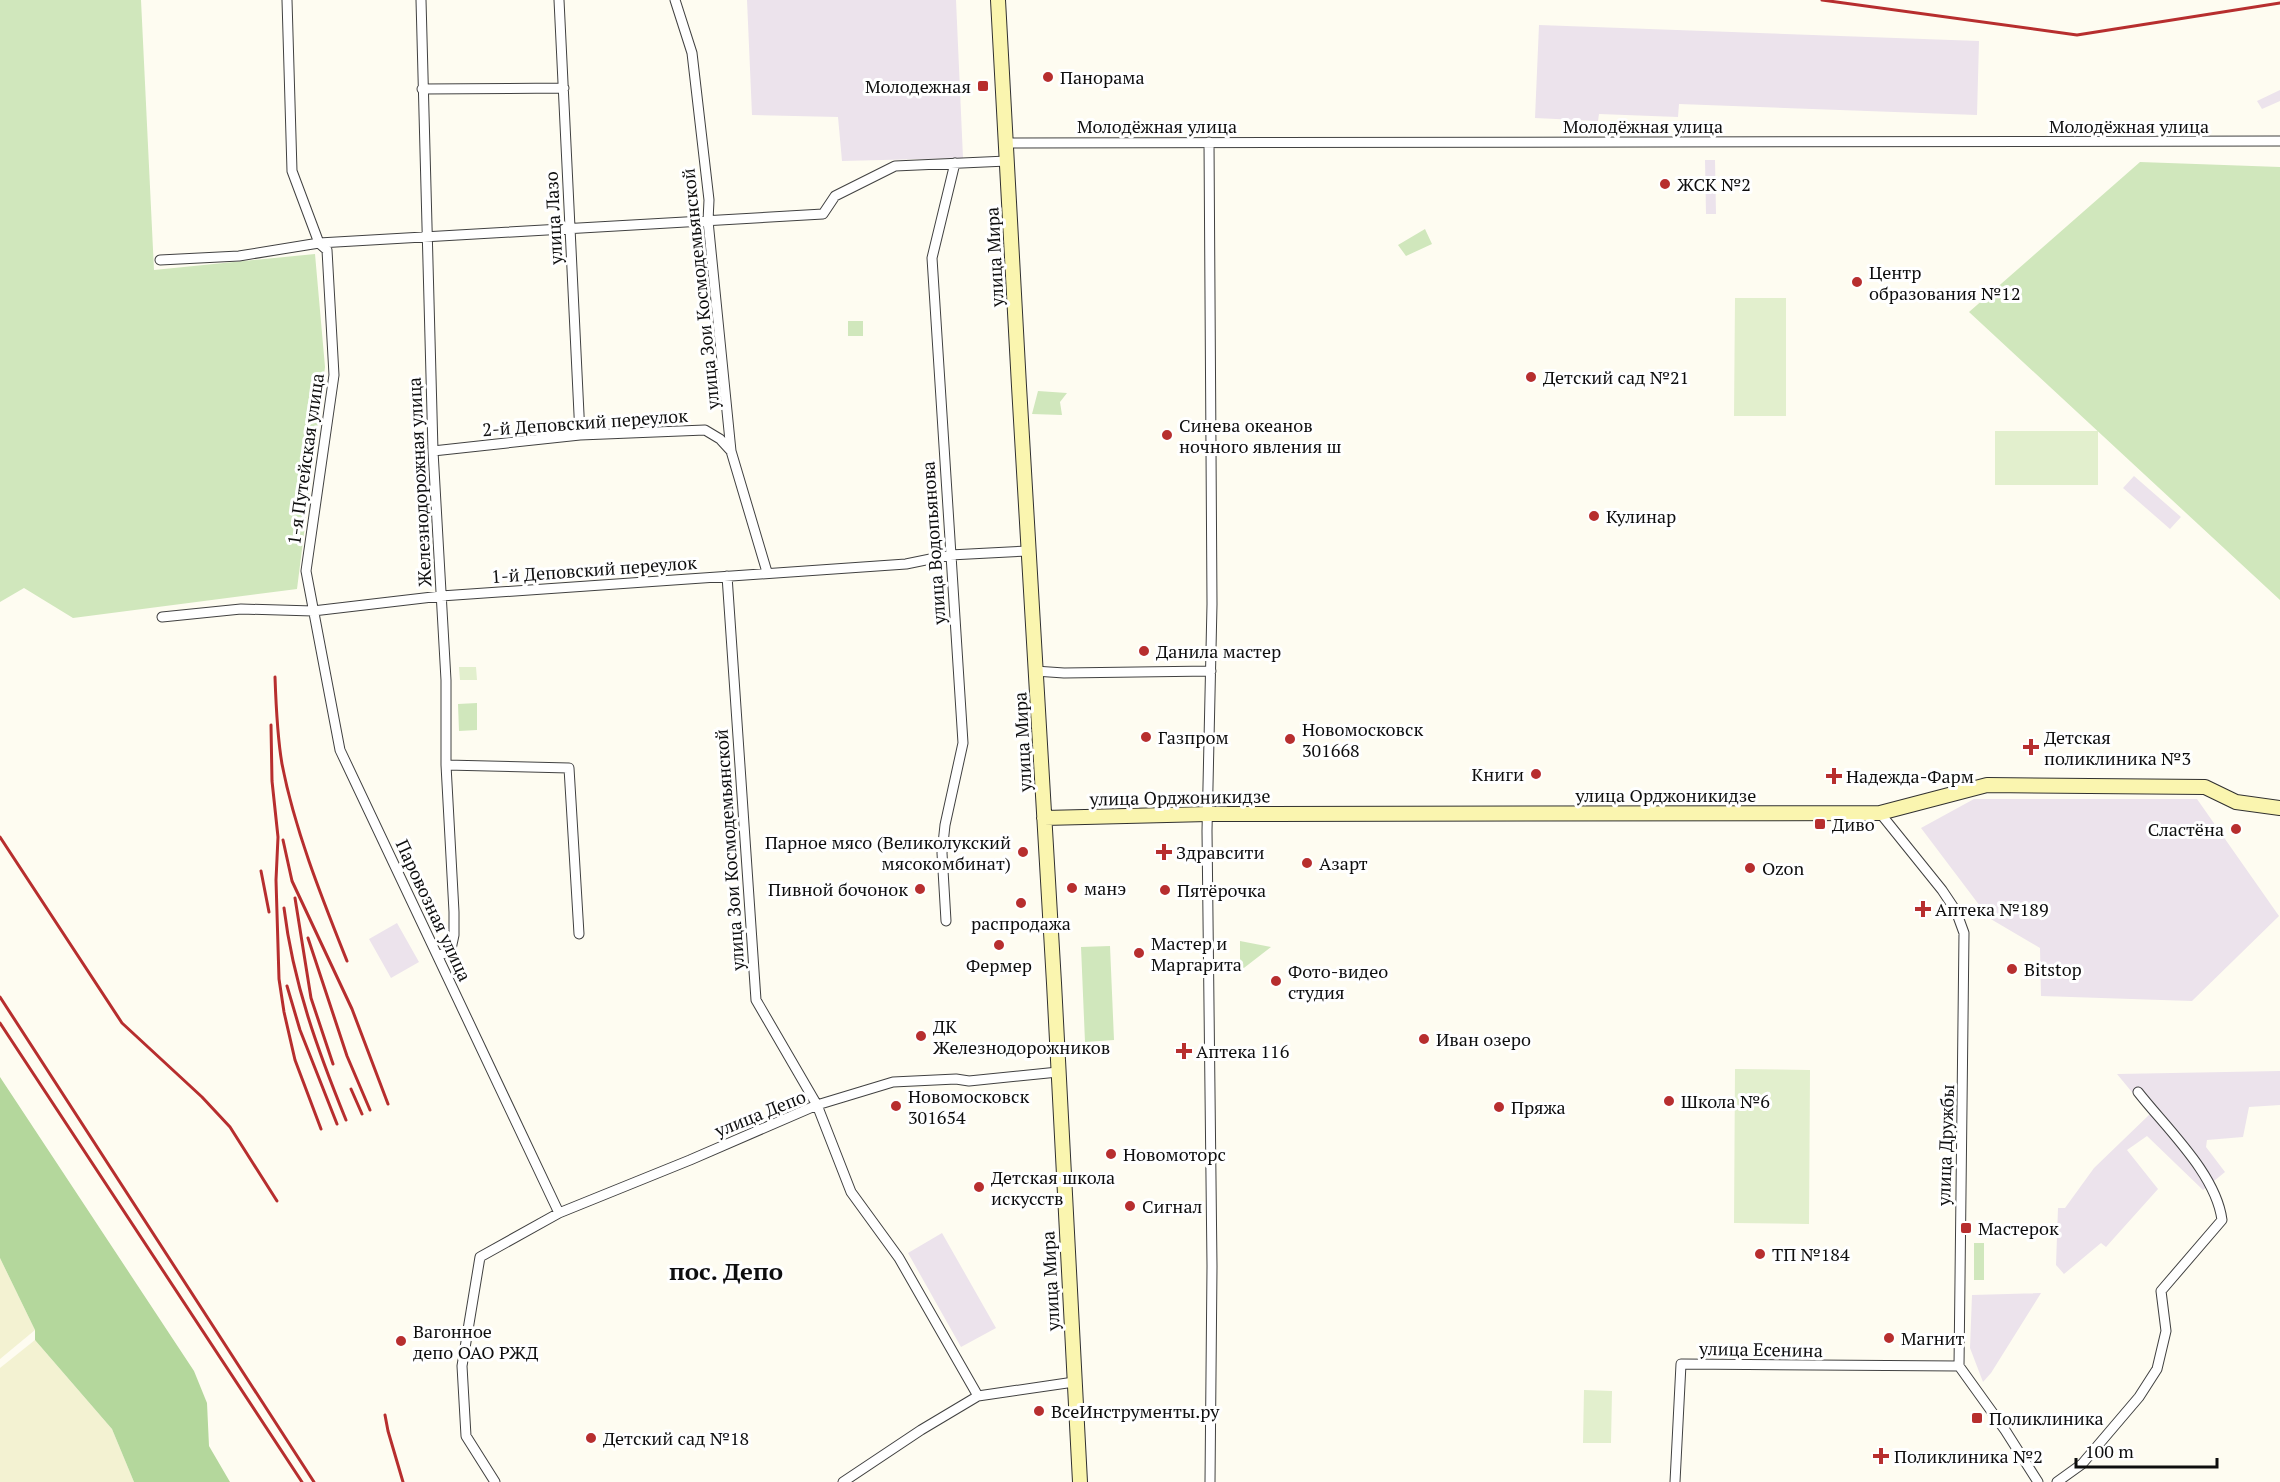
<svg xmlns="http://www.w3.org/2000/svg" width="2280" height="1482" font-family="'PT Serif',serif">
<rect width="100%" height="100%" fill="#fefcf1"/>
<!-- industrial -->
<path fill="#ece3ec" d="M747,0H956L963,158L842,161L838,117L752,115Z
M1539,25L1979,41L1977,115L1679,104L1678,117L1599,114L1598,121L1535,118Z
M2280,90V101L2262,109L2257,101Z
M1705,160H1715L1716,214H1706Z
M2134,476L2181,517L2170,529L2123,488Z
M1974,799H2197L2279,916L2192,1001L2041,996L2040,948L1989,918L1921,828Z
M397,923L419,962L391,978L369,939Z
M2280,1071V1105L2249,1107L2243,1137L2207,1140L2206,1147L2225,1172L2203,1190L2147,1136L2127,1150L2158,1189L2106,1247L2101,1243L2064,1274L2056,1265L2058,1208H2065L2094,1168L2150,1114L2117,1074Z
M942,1233L996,1328L961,1347L908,1253Z
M2041,1293L1991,1373L1983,1382L1970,1348L1972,1295Z"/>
<!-- farmland -->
<path fill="#f3f2d2" d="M0,1258L35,1330L0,1359Z
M35,1340L112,1429L134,1482H0V1368Z"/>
<!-- green -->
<path fill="#d0e7bc" d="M0,0H141L154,270L315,254L325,367L297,589L73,618L24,588L0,602Z
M2140,162L2280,167V600L1969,312Z
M1425,229L1432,244L1406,256L1398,245Z
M848,321H863V336H848Z
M1038,391L1067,393L1060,402L1062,415L1032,414Z
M477,703V730L459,731L458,704Z
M1240,941L1271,947L1240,971Z
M1110,946L1114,1040L1085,1042L1081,947Z
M1974,1243H1984V1280H1974Z"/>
<!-- forest -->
<path fill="#b4d79c" d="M0,1077L194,1371L207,1403L209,1446L230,1482H134L112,1429L35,1340V1330L0,1258Z"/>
<!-- pitch -->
<path fill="#e2efcd" d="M1735,298H1786V416H1734Z
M1995,431H2098V485H1995Z
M459,667H476L477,680H460Z
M1735,1069L1810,1070L1809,1224L1734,1223Z
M1584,1390L1612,1391L1611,1443H1583Z"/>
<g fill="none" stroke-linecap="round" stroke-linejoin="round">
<defs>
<path id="street" d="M287,0L292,171L319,243L327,250L334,375L306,571L340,750L559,1213
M421,0L433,451L446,680V765L454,912V935L451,949L439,956
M559,0L580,435
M675,0L692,53L709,200L708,221L731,451L767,572
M422,89L564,88
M1209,142L1212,604L1207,831L1212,1266L1210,1482
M1006,143L2280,141
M160,260L239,256L319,243L823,214L835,196L895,166L1007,161
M433,451L580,435L705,430L720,439L731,451
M727,576L756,1000L817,1105L893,1082L956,1079L969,1081L1058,1072
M162,617L241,609L313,611L441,596L906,564L950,555L1028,551
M1035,671L1064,673L1211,671
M446,765L569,768L579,934
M1880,813L1942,890L1956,911L1964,933L1959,1366L2005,1430L2038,1482
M946,921L942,853L945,825L963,743L932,258L955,163
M978,1396L1074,1382
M495,1482L466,1436L462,1366L480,1257L559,1213L690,1160L817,1105L851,1192L899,1258L978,1396L921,1430L843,1482
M1675,1482L1681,1364L1959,1366
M2057,1482L2082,1464L2139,1397L2157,1369L2166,1331L2161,1291L2222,1220C2216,1174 2167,1129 2138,1092"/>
<path id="secondary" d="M998,0L1019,386L1054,983L1080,1482
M1044,818L1208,814L1880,813L1987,785L2205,787L2236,802L2280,808"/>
</defs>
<!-- street casing -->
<use href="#street" stroke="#414141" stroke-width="11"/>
<!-- secondary casing -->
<use href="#secondary" stroke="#303030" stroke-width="16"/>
<!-- street -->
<use href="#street" stroke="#fff" stroke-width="9"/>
<!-- secondary -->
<use href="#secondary" stroke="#faf5af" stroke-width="14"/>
<!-- rail -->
<path stroke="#b72e2e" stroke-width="3" d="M1822,0L2077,35L2280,3
M275,677C276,706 277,735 282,764C295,831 322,898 347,961
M271,725L272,781L278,837L276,880L279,979L284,1012L295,1060L321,1129
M0,837L122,1023L202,1097L230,1127L277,1201
M283,840L292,881L352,1009L388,1104
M261,871L269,912
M295,898L311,998L333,1064
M284,908C293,983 318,1051 346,1120
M308,938L347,1056L370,1110
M287,986L300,1030L337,1124
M0,997L314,1482
M0,1023L302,1482
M351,1089L362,1114
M385,1415L388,1431L403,1482"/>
</g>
<!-- markers -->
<g fill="#b72e2e" stroke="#fff" stroke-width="2">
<circle cx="1048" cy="77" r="6"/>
<rect x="977" y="80" width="12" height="12" rx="3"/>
<circle cx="1665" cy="184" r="6"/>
<circle cx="1857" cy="282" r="6"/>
<circle cx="1531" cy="377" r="6"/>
<circle cx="1167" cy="435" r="6"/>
<circle cx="1594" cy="516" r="6"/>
<circle cx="1144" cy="651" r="6"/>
<circle cx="1146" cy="737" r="6"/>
<circle cx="1290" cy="739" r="6"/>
<path d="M2028 738h6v6h6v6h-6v6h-6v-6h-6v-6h6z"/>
<circle cx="1536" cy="774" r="6"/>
<path d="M1831 767h6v6h6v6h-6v6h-6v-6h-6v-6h6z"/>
<rect x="1814" y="818" width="12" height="12" rx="3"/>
<circle cx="2236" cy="829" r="6"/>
<circle cx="1023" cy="852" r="6"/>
<path d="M1161 843h6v6h6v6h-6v6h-6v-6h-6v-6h6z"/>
<circle cx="1307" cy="863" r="6"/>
<circle cx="1750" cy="868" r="6"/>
<circle cx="1072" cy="888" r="6"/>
<circle cx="920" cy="889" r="6"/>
<circle cx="1165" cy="890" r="6"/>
<circle cx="1021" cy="903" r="6"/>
<path d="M1920 900h6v6h6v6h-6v6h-6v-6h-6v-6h6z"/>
<circle cx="999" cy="945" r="6"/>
<circle cx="1139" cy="953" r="6"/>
<circle cx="2012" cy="969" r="6"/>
<circle cx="1276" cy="981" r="6"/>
<circle cx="921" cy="1036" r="6"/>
<circle cx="1424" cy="1039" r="6"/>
<path d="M1181 1042h6v6h6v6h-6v6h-6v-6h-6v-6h6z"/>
<circle cx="1669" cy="1101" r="6"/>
<circle cx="896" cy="1106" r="6"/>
<circle cx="1499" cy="1107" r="6"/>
<circle cx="1111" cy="1154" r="6"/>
<circle cx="979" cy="1187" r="6"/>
<circle cx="1130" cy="1206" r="6"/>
<rect x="1960" y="1222" width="12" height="12" rx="3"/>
<circle cx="1760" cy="1254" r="6"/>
<circle cx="1889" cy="1338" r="6"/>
<circle cx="401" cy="1341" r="6"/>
<circle cx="1039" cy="1411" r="6"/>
<rect x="1971" y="1412" width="12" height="12" rx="3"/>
<circle cx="591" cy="1438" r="6"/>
<path d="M1878 1447h6v6h6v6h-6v6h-6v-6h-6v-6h6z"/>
</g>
<g text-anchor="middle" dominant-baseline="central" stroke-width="6" stroke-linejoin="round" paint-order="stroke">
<!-- poi labels -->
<g font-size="18" fill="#0e0e0e" stroke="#fff" text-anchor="start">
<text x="1060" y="77">Панорама</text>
<text x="971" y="86" text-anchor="end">Молодежная</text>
<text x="1677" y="184">ЖСК №2</text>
<text x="1869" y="272">Центр<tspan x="1869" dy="21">образования №12</tspan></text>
<text x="1543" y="377">Детский сад №21</text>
<text x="1179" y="425">Синева океанов<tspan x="1179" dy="21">ночного явления ш</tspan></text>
<text x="1606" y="516">Кулинар</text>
<text x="1156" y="651">Данила мастер</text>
<text x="1302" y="729">Новомосковск<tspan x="1302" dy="21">301668</tspan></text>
<text x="1158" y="737">Газпром</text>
<text x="2044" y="737">Детская<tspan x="2044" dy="21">поликлиника №3</tspan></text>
<text x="1524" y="774" text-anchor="end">Книги</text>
<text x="1846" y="776">Надежда-Фарм</text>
<text x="1832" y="824">Диво</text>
<text x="2224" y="829" text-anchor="end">Сластёна</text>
<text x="1011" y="842" text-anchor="end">Парное мясо (Великолукский<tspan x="1011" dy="21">мясокомбинат)</tspan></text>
<text x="1176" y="852">Здравсити</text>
<text x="1319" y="863">Азарт</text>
<text x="1762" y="868">Ozon</text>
<text x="1084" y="888">манэ</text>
<text x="908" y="889" text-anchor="end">Пивной бочонок</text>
<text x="1177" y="890">Пятёрочка</text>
<text x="1935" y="909">Аптека №189</text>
<text x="1021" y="923" text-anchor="middle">распродажа</text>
<text x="1151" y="943">Мастер и<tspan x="1151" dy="21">Маргарита</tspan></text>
<text x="999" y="965" text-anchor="middle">Фермер</text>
<text x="2024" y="969">Bitstop</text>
<text x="1288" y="971">Фото-видео<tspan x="1288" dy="21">студия</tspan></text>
<text x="933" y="1026">ДК<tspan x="933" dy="21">Железнодорожников</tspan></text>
<text x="1436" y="1039">Иван озеро</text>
<text x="1196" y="1051">Аптека 116</text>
<text x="908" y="1096">Новомосковск<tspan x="908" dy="21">301654</tspan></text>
<text x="1681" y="1101">Школа №6</text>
<text x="1511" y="1107">Пряжа</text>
<text x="1123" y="1154">Новомоторс</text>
<text x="991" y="1177">Детская школа<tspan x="991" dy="21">искусств</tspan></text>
<text x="1142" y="1206">Сигнал</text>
<text x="1978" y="1228">Мастерок</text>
<text x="1772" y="1254">ТП №184</text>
<text x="413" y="1331">Вагонное<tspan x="413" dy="21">депо ОАО РЖД</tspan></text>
<text x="1901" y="1338">Магнит</text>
<text x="1051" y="1411">ВсеИнструменты.ру</text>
<text x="1989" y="1418">Поликлиника</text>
<text x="603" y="1438">Детский сад №18</text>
<text x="1894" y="1456">Поликлиника №2</text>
</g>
<!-- street labels -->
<g font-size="18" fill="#0e0e0e" stroke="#fff">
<text x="1157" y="126">Молодёжная улица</text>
<text x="1643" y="126">Молодёжная улица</text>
<text x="2129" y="126">Молодёжная улица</text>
<text transform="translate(553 218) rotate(-93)">улица Лазо</text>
<text transform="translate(994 257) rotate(-93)">улица Мира</text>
<text transform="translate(700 289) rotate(-96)">улица Зои Космодемьянской</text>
<text transform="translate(585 422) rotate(-4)">2-й Деповский переулок</text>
<text transform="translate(305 459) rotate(-82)">1-я Путейская улица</text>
<text transform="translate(419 482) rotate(-93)">Железнодорожная улица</text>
<text transform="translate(933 543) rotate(-94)">улица Водопьянова</text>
<text transform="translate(594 569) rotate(-4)">1-й Деповский переулок</text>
<text transform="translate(1022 742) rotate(-93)">улица Мира</text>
<text x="1666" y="795">улица Орджоникидзе</text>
<text transform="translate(1180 797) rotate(-1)">улица Орджоникидзе</text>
<text transform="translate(729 850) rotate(-94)">улица Зои Космодемьянской</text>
<text transform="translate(434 910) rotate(65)">Паровозная улица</text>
<text transform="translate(760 1113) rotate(-22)">улица Депо</text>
<text transform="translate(1945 1145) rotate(-88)">улица Дружбы</text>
<text transform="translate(1050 1281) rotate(-93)">улица Мира</text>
<text transform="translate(1761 1349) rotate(1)">улица Есенина</text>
</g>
<!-- district labels -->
<g font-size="24" font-weight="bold" fill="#0e0e0e" stroke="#fff">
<text x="726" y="1271">пос. Депо</text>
</g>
</g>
<!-- scale -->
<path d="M2076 1458v9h141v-9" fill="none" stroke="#0e0e0e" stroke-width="3"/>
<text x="2085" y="1458" font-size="18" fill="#0e0e0e" stroke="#ffffff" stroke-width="4.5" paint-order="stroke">100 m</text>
</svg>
